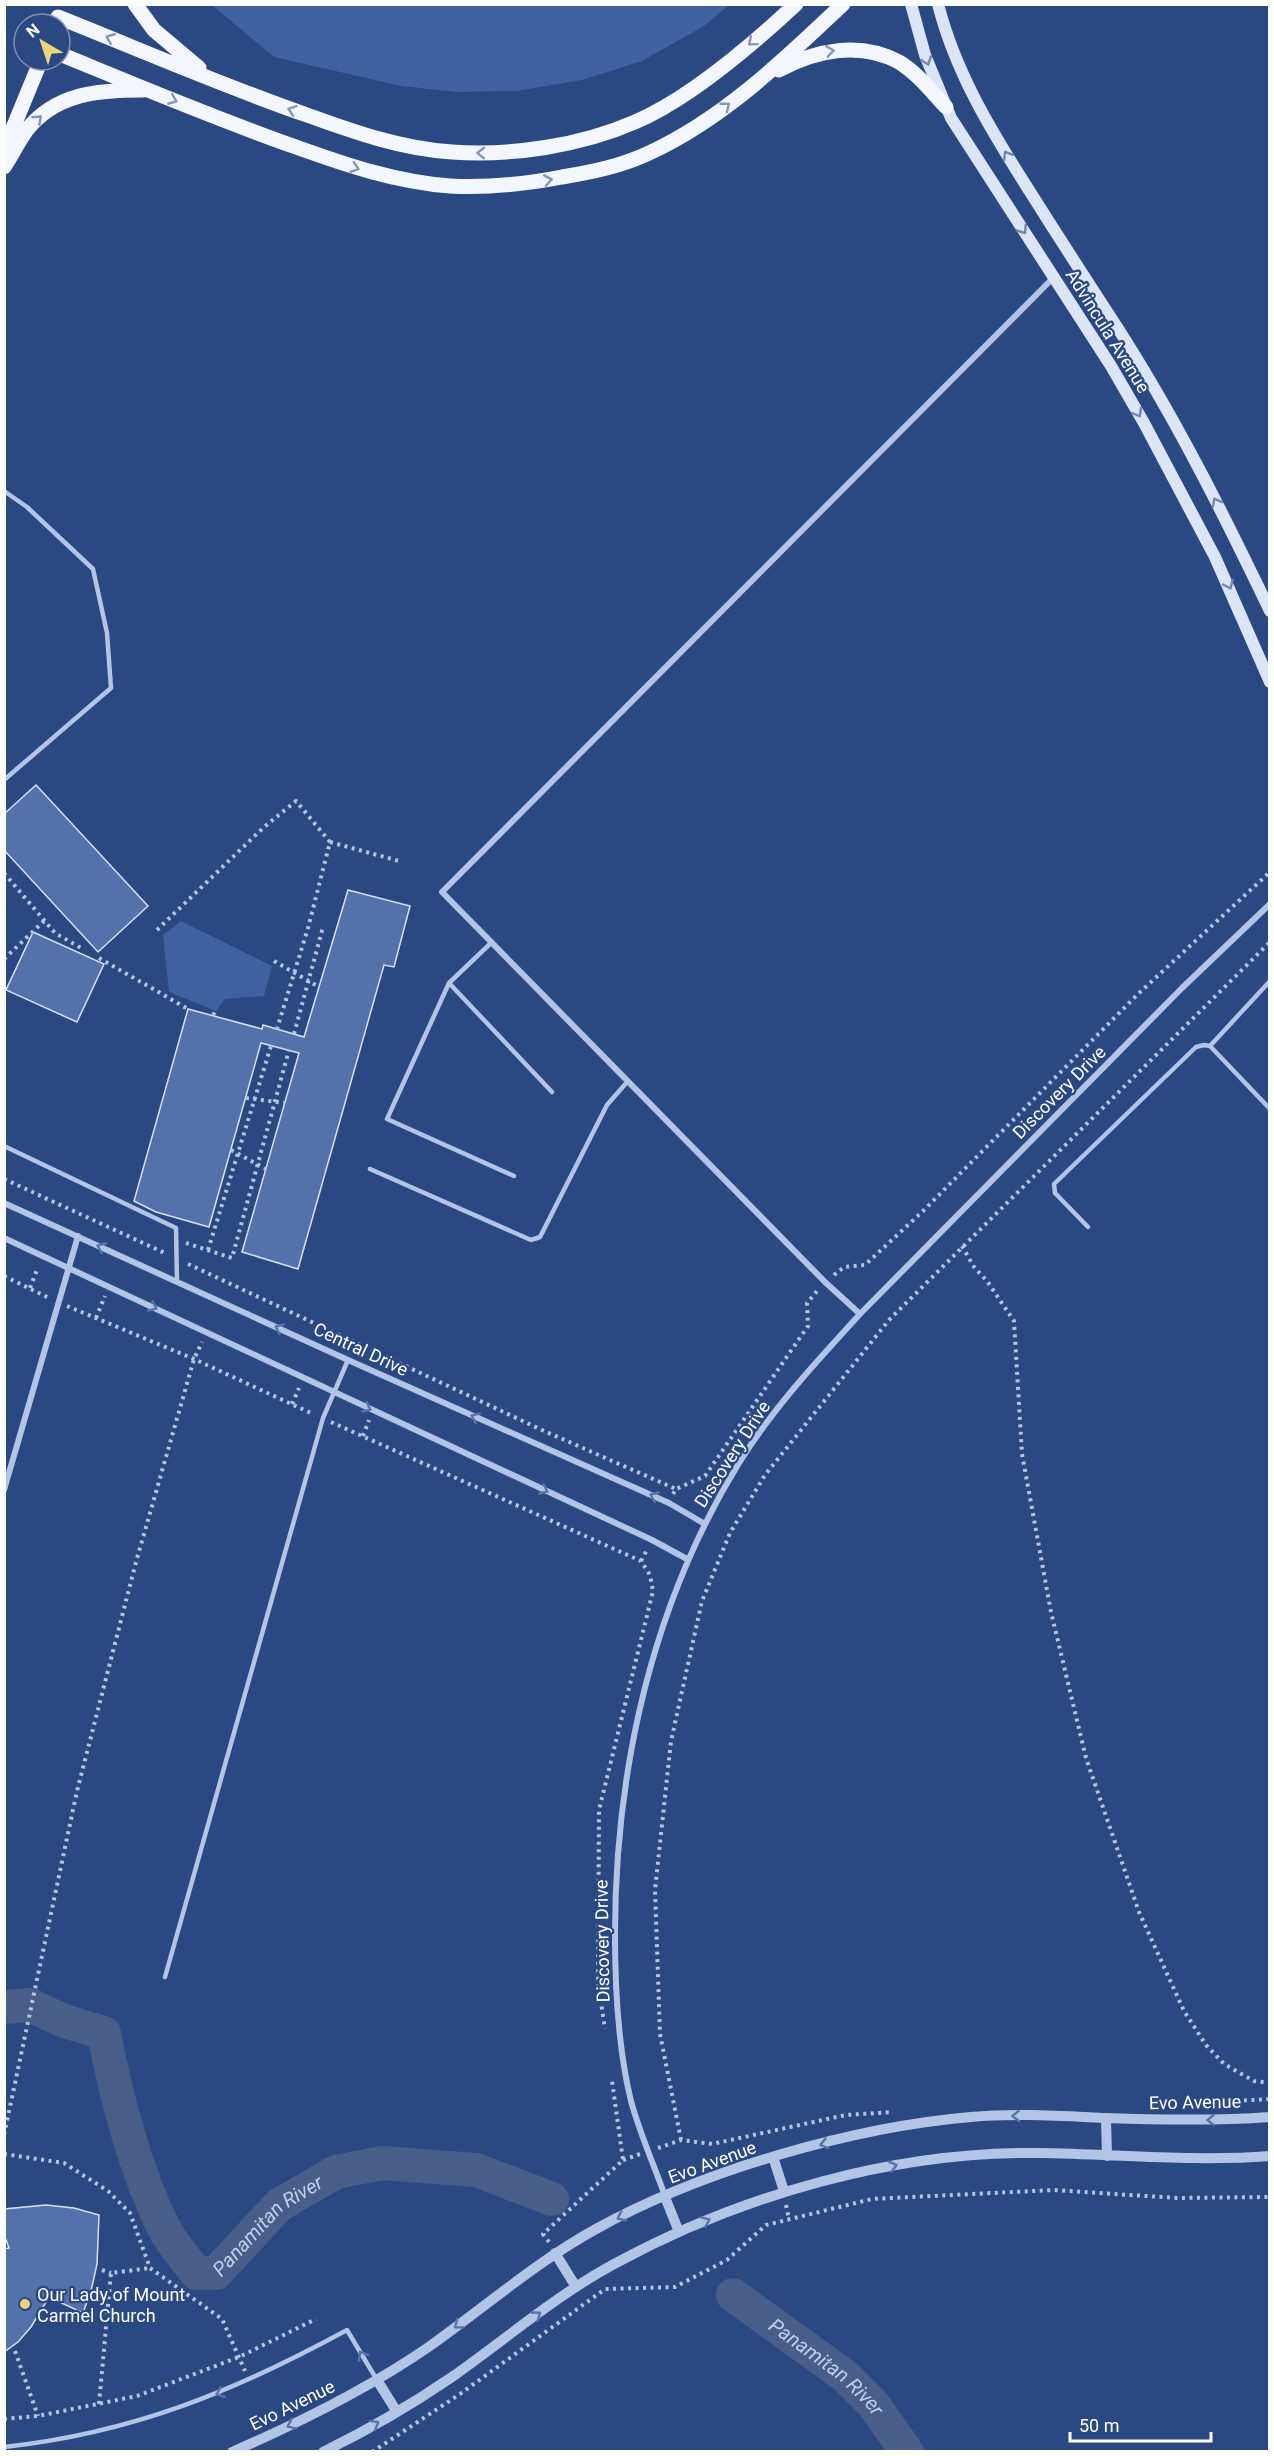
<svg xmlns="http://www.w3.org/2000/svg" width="1274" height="2456" font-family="Roboto,sans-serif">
<rect width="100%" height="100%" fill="#2a4882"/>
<!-- green -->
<path fill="#3f619f" d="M212,5H729L704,26L642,61L582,80L517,91L457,92L401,86L274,57Z
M181,921L272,966L264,996L225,999L216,1011L169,992L163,935Z"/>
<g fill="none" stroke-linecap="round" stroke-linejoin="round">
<!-- river -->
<g stroke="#485d87" stroke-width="34">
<path id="s1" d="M4,2007L30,2005L64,2021L104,2033C115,2093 136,2173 164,2228C172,2244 185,2258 196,2273H216L279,2205L336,2172L382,2163L476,2170L552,2199"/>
<path id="s2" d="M733,2295L845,2376L873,2404L907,2452"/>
</g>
</g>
<!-- building -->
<path fill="#5371aa" stroke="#d6e1f5" stroke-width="1.5" d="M36,785L148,906L98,952L4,850V814Z
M348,890L410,906L394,967L384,965L298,1269L242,1252L299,1053L261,1043L209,1227L156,1212L134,1201L188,1009L262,1029L263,1025L304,1037Z
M33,932L104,964L77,1022L6,990Z
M46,2205L74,2208L99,2215L97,2264L91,2291L83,2313L49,2297L31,2327L18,2342L4,2352V2249L9,2248L4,2234V2209Z"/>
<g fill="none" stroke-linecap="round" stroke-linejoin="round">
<!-- path -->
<path stroke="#b3c5e6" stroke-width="4" stroke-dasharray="3 4.5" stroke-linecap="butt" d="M330,842L399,861
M4,873L55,933L81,948
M157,930L263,828L296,801L330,842L308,928L277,1029
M99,958L188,1009
M4,959L44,921
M274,961L319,987
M213,1015L216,1011
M294,1034L323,927
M246,1098L285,1103
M231,1150L266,1169
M4,1179L167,1254
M186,1243L232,1258L289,1050
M962,1246L974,1267L987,1281L1014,1321L1022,1454L1051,1612L1086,1758L1139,1912L1184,2011L1206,2045L1224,2064L1254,2081L1270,2083
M208,1250L271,1046
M188,1264L542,1430L676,1489
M834,1275L844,1267L865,1265L923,1211L1137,995L1270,872
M4,1276L49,1298
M30,1288L38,1267
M67,1306L194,1359L313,1414
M96,1318L105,1296
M292,1404L299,1388
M331,1422L641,1561L650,1575L653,1591L599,1810L598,1983L605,2029
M363,1436L369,1420
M673,1494L676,1489L705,1476L808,1326L807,1303L817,1291
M641,1561L648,1548
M1199,2103L1270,2099
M4,2135L77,1791L136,1562L194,1359L202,1342
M681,2140L660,2034L655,1890L671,1741L702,1601L730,1533L765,1475L889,1320L1270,942
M658,2148L681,2140L712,2144L846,2115L892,2112
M4,2154L64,2163L108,2191L130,2213L150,2268L222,2319L245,2371
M623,2160L640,2154
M786,2205L789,2219
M549,2242L543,2234L623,2160L612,2081
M102,2270L111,2273
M15,2351L38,2416
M99,2404L111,2273L150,2268
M4,2419L38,2416L137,2396L239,2357L316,2319
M161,2451V2452
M372,2452L460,2394L605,2289L675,2287L727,2260L766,2225L872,2199L1053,2190L1177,2198L1270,2197"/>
<!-- service -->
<path stroke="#b3c5e6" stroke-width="4.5" d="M4,491L27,507L93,569L107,633L111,688L4,780
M492,942L449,983L387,1119L514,1176
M449,983L552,1092
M1210,1046L1270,981
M4,1146L176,1228L177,1282
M370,1169L531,1240L540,1237L607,1105L628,1081
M1088,1227L1055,1193L1054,1184L1196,1047L1204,1045L1210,1046L1270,1109
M165,1977L323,1418L348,1360
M4,2447C133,2433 235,2391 347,2330L377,2380"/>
<!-- minor -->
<path stroke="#b3c5e6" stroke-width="6" d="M4,1203L348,1360L669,1503L705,1524
M4,1238L652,1540L687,1559
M860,1314L825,1282L442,892L1054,277
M4,1490L78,1236
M665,2196C654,2165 640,2134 631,2101C618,2048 615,1990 615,1935C615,1770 652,1604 739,1463C773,1408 817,1361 860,1314L1182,988L1270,904"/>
<!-- tertiary -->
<path stroke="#b3c5e6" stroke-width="10" d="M1106,2118L1107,2156
M773,2157L784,2191
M665,2197L679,2232
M555,2253L576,2287
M377,2380L397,2412
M232,2452C301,2422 368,2389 430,2346C485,2307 536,2262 596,2229C701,2171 852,2127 971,2117C1016,2113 1061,2116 1106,2118C1161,2120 1215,2121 1270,2117
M323,2452C368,2430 411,2405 452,2377C506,2339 558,2294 616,2263C742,2195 895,2151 1039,2153C1116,2154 1192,2162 1270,2156"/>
<!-- secondary -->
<path stroke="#dce5f6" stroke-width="12" d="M911,4L925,55L951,118L1111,366L1144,423L1215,557L1270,682
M938,4C955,71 990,129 1027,187C1056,233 1085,278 1115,324C1174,415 1223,513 1270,611"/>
<!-- primary -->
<path stroke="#f4f6fd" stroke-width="15" d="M135,4L154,30L199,68
M58,17C141,50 223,86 307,115C354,132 402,149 452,152C512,156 580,146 635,122C689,99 753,44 796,4
M60,54C138,86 216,119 296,147C346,165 396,182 450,186C487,188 526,184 562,177C592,172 622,166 649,153C723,119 785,59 843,4
M779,70C816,50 860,41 899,62C917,73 932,92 946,107
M4,150L41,60
M4,167C12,155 18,142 26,131C55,93 99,90 143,90"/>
</g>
<!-- one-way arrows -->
<defs><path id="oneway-chevron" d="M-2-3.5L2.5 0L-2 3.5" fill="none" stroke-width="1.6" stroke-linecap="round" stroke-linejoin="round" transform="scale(1.5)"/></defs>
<g stroke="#8596b9">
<use href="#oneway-chevron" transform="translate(110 38) rotate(-158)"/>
<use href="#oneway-chevron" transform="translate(752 42) rotate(140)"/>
<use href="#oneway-chevron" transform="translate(830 51) rotate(-8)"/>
<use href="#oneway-chevron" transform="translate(173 100) rotate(22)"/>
<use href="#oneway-chevron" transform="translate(726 106) rotate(-38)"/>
<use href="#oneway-chevron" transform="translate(292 110) rotate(-161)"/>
<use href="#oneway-chevron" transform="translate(38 119) rotate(-43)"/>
<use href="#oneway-chevron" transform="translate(481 153) rotate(-179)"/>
<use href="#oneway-chevron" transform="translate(355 168) rotate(19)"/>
<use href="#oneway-chevron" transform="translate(548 180) rotate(-10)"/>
</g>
<g stroke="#7187b0">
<use href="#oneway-chevron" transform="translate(927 61) rotate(70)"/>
<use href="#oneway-chevron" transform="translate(1007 155) rotate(-121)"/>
<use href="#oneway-chevron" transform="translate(1023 230) rotate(57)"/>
<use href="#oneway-chevron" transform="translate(1138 413) rotate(60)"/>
<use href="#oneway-chevron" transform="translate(1216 502) rotate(-118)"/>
<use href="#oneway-chevron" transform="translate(1229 585) rotate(65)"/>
</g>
<g stroke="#5a74a5">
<use href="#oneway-chevron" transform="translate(101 1247) rotate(-155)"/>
<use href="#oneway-chevron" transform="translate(153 1307) rotate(25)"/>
<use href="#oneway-chevron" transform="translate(279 1328) rotate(-156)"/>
<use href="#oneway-chevron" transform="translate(367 1408) rotate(25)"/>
<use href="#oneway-chevron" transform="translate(475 1417) rotate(-156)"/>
<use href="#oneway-chevron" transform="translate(544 1490) rotate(25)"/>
<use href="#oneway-chevron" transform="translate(654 1496) rotate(-156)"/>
<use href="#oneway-chevron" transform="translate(1016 2116) rotate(178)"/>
<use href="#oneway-chevron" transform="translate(1211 2120) rotate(179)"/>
<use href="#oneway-chevron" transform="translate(824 2144) rotate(166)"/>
<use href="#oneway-chevron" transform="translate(893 2166) rotate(-13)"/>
<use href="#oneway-chevron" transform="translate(621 2217) rotate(154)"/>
<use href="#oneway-chevron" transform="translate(706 2221) rotate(-23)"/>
<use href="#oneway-chevron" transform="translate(537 2315) rotate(-36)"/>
<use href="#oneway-chevron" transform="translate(458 2325) rotate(144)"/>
<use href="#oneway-chevron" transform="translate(362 2355) rotate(-121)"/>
<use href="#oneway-chevron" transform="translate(220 2393) rotate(158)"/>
<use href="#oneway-chevron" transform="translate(375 2424) rotate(-29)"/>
<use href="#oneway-chevron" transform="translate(291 2425) rotate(154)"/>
</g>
<!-- markers -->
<circle fill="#ecd67b" stroke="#2a4882" stroke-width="2" cx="25" cy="2304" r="6"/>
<g text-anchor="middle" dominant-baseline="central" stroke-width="4.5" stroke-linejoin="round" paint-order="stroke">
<!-- street labels -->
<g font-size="18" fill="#fff" stroke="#2a4882">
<text transform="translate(1108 331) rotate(58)">Advincula Avenue</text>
<text transform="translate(1059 1092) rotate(-45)">Discovery Drive</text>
<text transform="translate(361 1349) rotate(25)">Central Drive</text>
<text transform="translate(732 1454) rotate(-57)">Discovery Drive</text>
<text transform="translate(602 1941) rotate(-91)">Discovery Drive</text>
<text transform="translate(1195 2102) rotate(-1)">Evo Avenue</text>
<text transform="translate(712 2162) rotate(-20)">Evo Avenue</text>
<text transform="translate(292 2405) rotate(-26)">Evo Avenue</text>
</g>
<!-- poi labels -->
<g font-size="18" fill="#fff" stroke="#2a4882" text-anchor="start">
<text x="37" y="2294">Our Lady of Mount<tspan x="37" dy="21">Carmel Church</tspan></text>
</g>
<!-- water labels -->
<g font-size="20" font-style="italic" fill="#bed0ed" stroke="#2a4882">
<text stroke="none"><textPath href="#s1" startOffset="456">Panamitan River</textPath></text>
<text stroke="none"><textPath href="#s2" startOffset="118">Panamitan River</textPath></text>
</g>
</g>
<!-- border -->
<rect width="1274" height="2456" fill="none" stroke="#ffffff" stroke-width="12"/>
<!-- north arrow -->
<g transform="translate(42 42) rotate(321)"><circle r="28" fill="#2a4882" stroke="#7f91b4" stroke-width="1.5"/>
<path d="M0-4.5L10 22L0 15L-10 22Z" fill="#ecd67b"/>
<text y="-9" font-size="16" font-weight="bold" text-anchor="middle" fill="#ffffff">N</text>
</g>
<!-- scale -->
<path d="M1070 2432v9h141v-9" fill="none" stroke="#ffffff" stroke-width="3"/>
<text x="1079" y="2432" font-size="18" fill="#ffffff" stroke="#2a4882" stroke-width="4.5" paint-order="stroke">50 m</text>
</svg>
